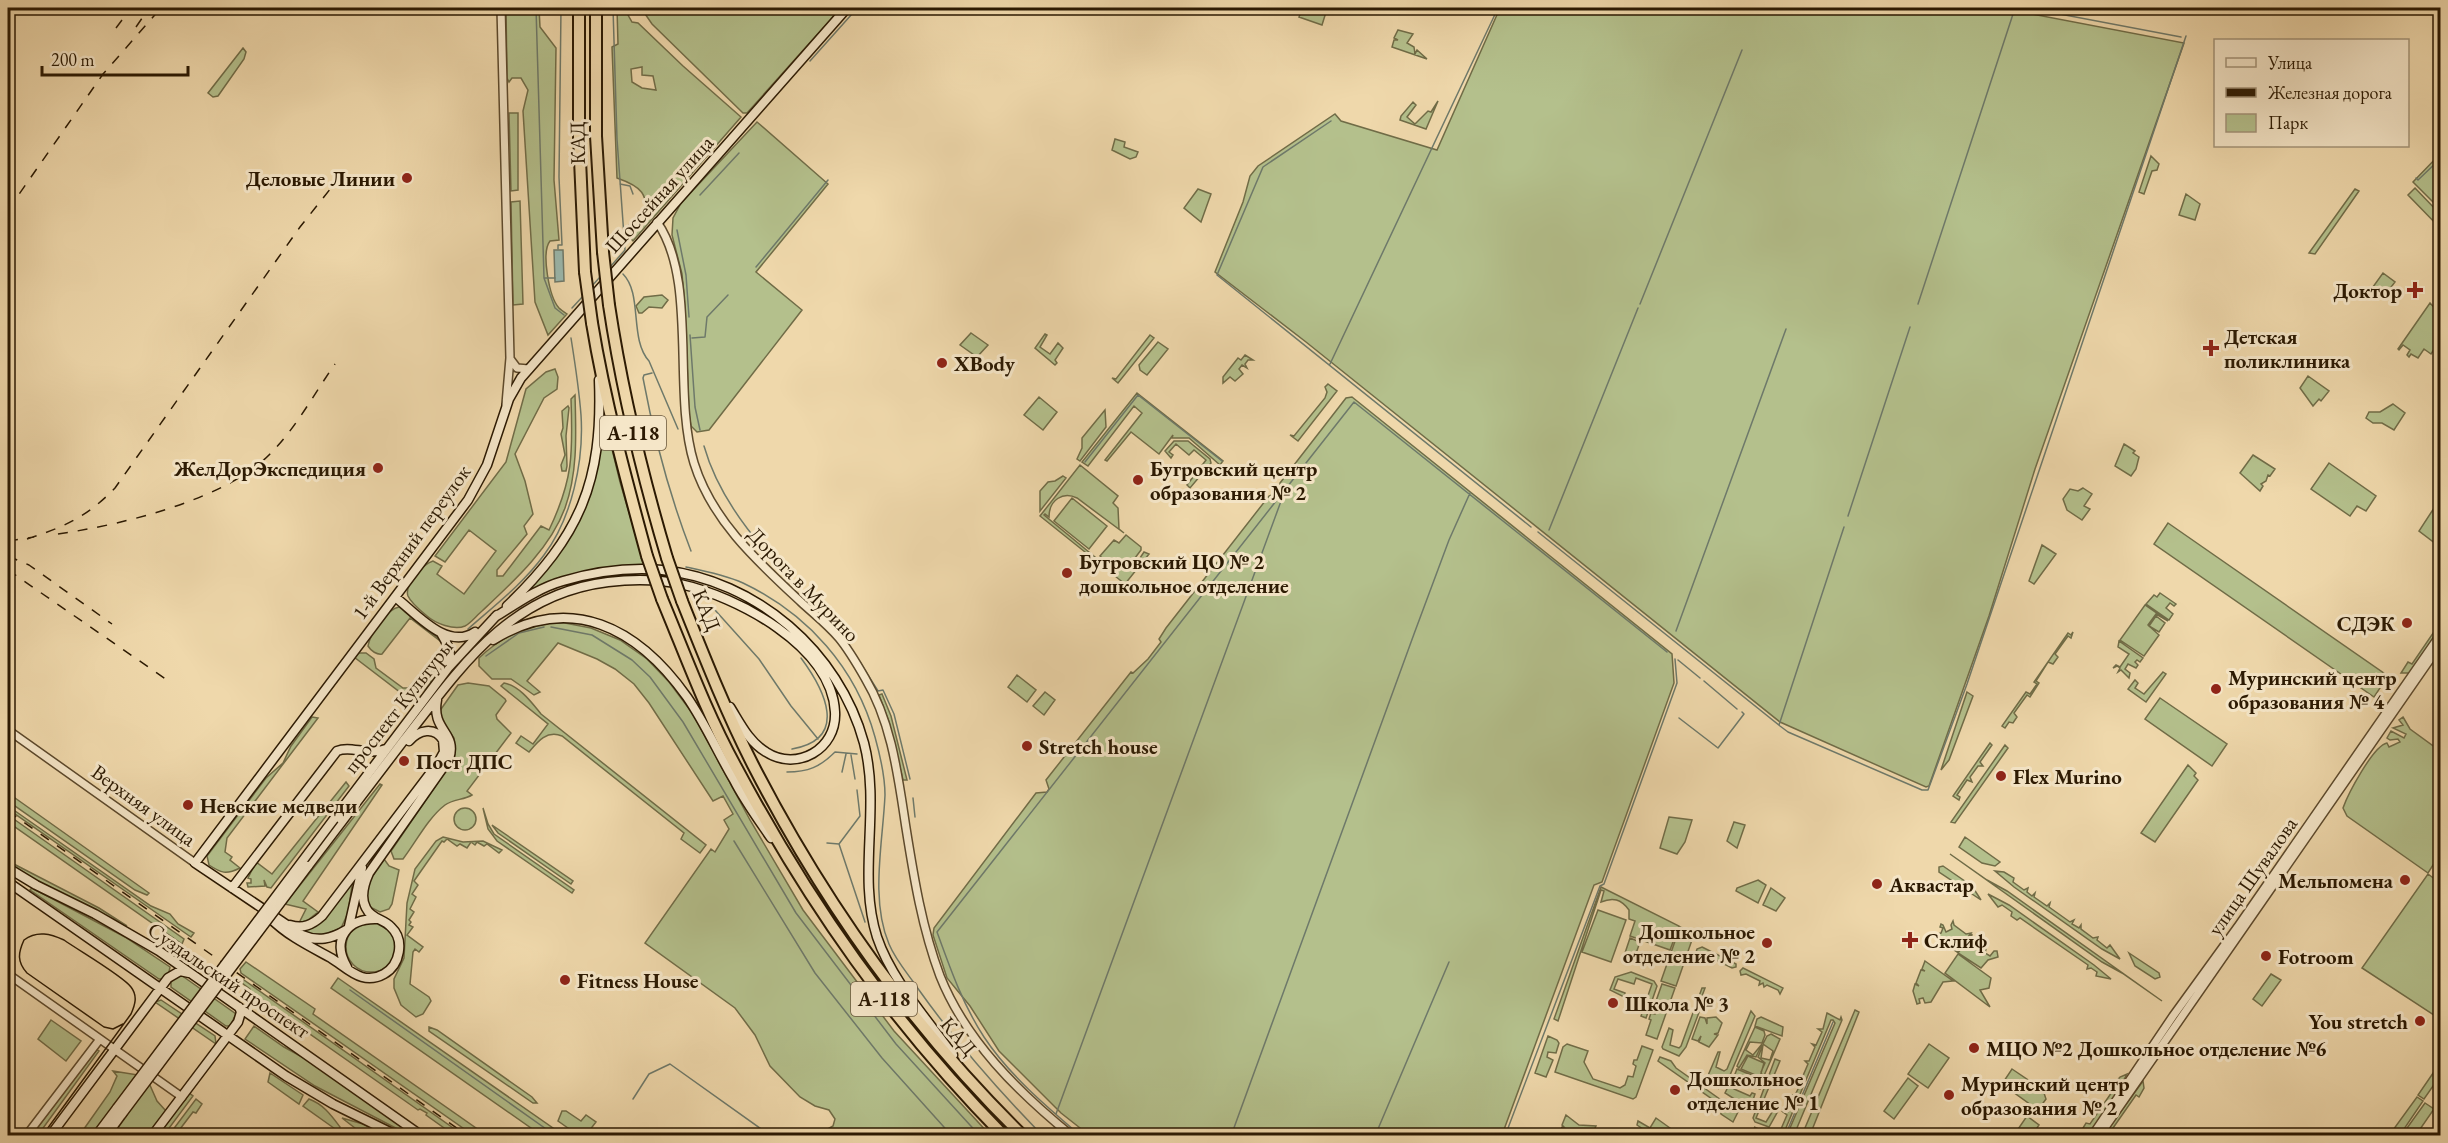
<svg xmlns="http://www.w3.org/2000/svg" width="2448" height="1143" font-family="'EB Garamond',serif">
<rect width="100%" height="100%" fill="#efd8ab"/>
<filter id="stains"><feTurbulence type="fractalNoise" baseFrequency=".00333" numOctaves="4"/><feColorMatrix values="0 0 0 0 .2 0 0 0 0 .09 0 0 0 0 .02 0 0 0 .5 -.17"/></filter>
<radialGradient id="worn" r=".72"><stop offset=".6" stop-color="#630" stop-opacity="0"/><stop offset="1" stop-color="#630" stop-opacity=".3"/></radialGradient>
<!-- green -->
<path fill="#b4c08c" stroke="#706c47" stroke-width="1.5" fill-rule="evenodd" d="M506,8H539L540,27L556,48L554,180L559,240L550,241C541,252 549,297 559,308C561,310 564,312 567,314L548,335L535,302L523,111L528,90L521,78H512L509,82L507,78Z
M617,8H624L632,22L638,23L683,66L741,117L633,241L629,237L627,227L631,223L643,220C651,194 640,186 617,178L612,47L618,44ZM642,67V75L653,76L656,90L642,88L632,82L631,69Z
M641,8H841L747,113H743L652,24Z
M1303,8L1327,9L1322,25L1299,17Z
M1500,8H2001L2184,43L2035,469L1989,616L1929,786L1926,787L1780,722L1306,342L1215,272L1243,202L1250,176L1258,166L1335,114L1341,121L1437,150Z
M1398,30L1413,34L1407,43L1414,47L1415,54L1417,50L1427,59L1392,47L1394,40H1398L1394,38Z
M243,48L246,52L244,59L218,96L213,97L208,93Z
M1438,101L1426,129L1400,120L1401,116L1413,102L1416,105L1407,117L1415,124L1428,111L1431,112Z
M509,113H518V190L511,191Z
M757,122L828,184L756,272L802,310L709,430L697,432L691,426L689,414L685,308L682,274L672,235L673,218L681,203Z
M1115,139L1125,142L1124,147L1138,152L1136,157L1130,159L1112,150Z
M2440,154V209L2413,182Z
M2151,156L2159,164L2157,170L2152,171L2144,194L2139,192Z
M2415,188L2440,214V228L2408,195Z
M1198,189L1211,194L1201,222L1184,208Z
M2355,189L2359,191L2315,254L2309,253Z
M2186,194L2200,204L2195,220L2179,215Z
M520,201L523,304L513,305L511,202Z
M2383,273L2395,282L2382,299L2370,291Z
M662,295L668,300L662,308L649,307L642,313H639L636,306L644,297Z
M2430,303L2440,314V340L2431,354L2424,349L2418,358L2411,354L2409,357L2407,355L2410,350L2403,345L2399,350L2398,349Z
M971,333L988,345L977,357L960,345Z
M1045,334L1047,335L1040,347L1050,354L1058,343L1063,348L1055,360L1057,363L1055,365L1035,348Z
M1150,335L1154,338L1118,383L1112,378L1116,379Z
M1158,342L1168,349L1147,375L1140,370L1139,365Z
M1245,355L1253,360H1248L1245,364L1247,368L1242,365L1239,369L1243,374L1235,381L1230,377L1223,383V377L1238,358L1241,360Z
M555,369L558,377L557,389L544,398L515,454L525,481L533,514L524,526L527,534L497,570V576H503L541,526L549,530C573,480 573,454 571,399L575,395C576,433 578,472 565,508C550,549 513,582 482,611C477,615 471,623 465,626C454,631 435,623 427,616C421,611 411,603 408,596C404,585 423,564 433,561L442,566L437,574L464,594L496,551L469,530L445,562L435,556L506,462L526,389L546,372Z
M2308,376L2329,391L2321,401L2319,399L2313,406L2300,388Z
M1328,384L1337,391L1298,441L1290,435L1294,436L1325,398L1327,392L1325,387Z
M1137,393L1223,461L1220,465L1189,438H1172L1173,435L1159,454L1131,432L1107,461L1105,460L1142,413L1134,406L1088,466L1082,462Z
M1039,397L1057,412L1043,430L1024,415Z
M1352,397L1672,654L1674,683L1602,882L1594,885L1502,1135H1089L1061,1113L999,1051L970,1006L947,978L933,935L934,928L1036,793L1047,792L1049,789L1046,780L1131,672L1133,673L1148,659L1161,642L1159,639L1166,628L1269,496L1274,494L1280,496L1284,492L1280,487V483L1346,398Z
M2393,404L2405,413L2394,430L2382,423H2373L2366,418L2369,412H2380Z
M568,406L569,408L566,436L567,466L566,471H562L561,465L565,455L561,434L563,428L562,411Z
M1105,410L1106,427L1080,461L1077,459L1082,448V438Z
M604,416L620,482L645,567L629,566L526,594L524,593L549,566L594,480L602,444Z
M1174,441H1188L1210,459L1211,463L1190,488L1187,485L1206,460L1194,450L1189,455L1176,444L1169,452L1173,455L1171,458L1165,451Z
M2124,444L2135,451L2133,453L2139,457L2136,469L2131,476L2115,466Z
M2253,455L2275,469L2270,476L2268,475L2266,481L2261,484L2263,486L2260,491L2240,473Z
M2329,463L2376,496L2366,511L2357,506L2350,516L2311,489Z
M1080,465L1118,496L1113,503L1118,508L1119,529L1124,533L1077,498C1063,491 1049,500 1049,517L1045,514L1044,515L1112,571L1114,569L1100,556L1114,540L1119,543L1126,535L1141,547V550L1135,558L1138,561L1144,552L1149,554L1125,584L1040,516Z
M1063,476L1066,478L1040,511V491L1048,482L1055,481Z
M2083,488L2092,494L2084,506L2090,509L2082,520L2067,510L2063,499L2070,489L2078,491Z
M1072,498L1107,526L1089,549L1054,521Z
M2434,508L2440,512V547L2419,531Z
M2168,523L2388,676L2374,697L2154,544Z
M2042,545L2056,554L2034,584L2029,581Z
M2160,593L2176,604L2174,606L2170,603L2166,608L2173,614L2169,620L2146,604L2154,595L2157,597Z
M2145,605L2168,621L2156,614L2148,625L2149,626L2156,616L2165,623L2159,632L2149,626L2159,635L2144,656L2120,640Z
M399,607L444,643L447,648L446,664L428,666L444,644L410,618L382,654C377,655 371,651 368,646C370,634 387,609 399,607Z
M2440,615V630L2410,673H2401L2408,662L2412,664L2438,626L2435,624Z
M551,623H565L591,628L620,640L647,659L669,682L693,714L750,820L803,910L894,1031L990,1135H817L833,1126L835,1119L829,1110L815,1106L800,1097L770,1066L755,1035L735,1008L645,943L711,849L715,852L729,829L724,820L733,814L723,796L713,801L649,703L634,684L615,669L597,659L558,643L527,681L540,692L534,695L511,679H492L479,666V658C500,638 522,627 551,623Z
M2073,632L2071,638L2068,636L2055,654L2058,657L2053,664L2048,662L2036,681L2039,683L2030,697L2027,695L2014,713L2017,717L2013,723L2009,722L2005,728L2002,726L2026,692L2030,694L2037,684L2034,682L2068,633L2071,635Z
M2119,641L2143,658L2140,662L2137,660L2135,662L2138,665L2136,668L2128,664L2125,669L2130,673L2129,678L2121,670L2118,672L2120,668L2117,666L2113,668L2116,665L2120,667L2129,654L2118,647Z
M359,653H366L374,659L376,668L403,688H408L423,671L440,670L426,688L409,699L354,657Z
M2163,672L2166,674L2146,702L2128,689L2135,680L2138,683L2135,688L2144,694Z
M1017,675L1036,690L1027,702L1008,687Z
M468,683L489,686L505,699L506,701L496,715L497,719L511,733L467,791L472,795C464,800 453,799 445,805C428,818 416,842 403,859H394L391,851L454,759V738L441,720L439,712L458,685Z
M504,683C520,686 532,703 541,714L706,845L700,853L681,839L684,833L562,736C547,730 538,741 529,752L516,743L521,736L533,744L548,724L501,686Z
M1045,692L1055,700L1044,715L1033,706Z
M1967,692L1973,696L1949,760L1941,770Z
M882,694L891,716L907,780H903L889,722L879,695Z
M2160,698L2227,744L2212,766L2145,719Z
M312,717L318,718L227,838L225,852L232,857L230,860L240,868C226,875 221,873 209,865L207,856L266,778L283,763L291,746Z
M2403,717L2410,729L2440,751V854L2428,873L2347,816L2343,808C2348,794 2373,746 2387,743L2389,747L2400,742L2398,739L2390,740L2387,738L2391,731L2404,738L2406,734L2393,728L2403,725L2399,720Z
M1990,743L1992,745L1980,762L1983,766H1978L1970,777L1972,782L1967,780L1957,795L1960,797L1959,800L1953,796Z
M2005,745L2008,748L1955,823L1951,822Z
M2188,765L2196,773L2194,776L2198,780L2155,842L2141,833Z
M346,782L349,786L271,888L267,887L264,880L265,886L248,887L247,883H251V879L248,878L256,862L272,874Z
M380,784L382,785L303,901L318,912L308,920L299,923L306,909L285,904Z
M8,793L149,893L147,895L135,890L8,801Z
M8,806L151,906L170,914L178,924L194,933L191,937L188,935L8,809Z
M483,808L488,824L494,834L574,890L572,893L497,841L488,829Z
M454 819a11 11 0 1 1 22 0a11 11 0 1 1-22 0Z
M8,815L184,939L182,944L8,822Z
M1669,817L1692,820L1685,842L1677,854L1660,848Z
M1734,822L1745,825L1737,848L1727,841Z
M492,825L573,881L571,884L498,833Z
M443,837L463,842L483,841L502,850L499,853L487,844L484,846L477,842L475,845L471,842L467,848L460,844L457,846L447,839L444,842L442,841L414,881L418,885L412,894L416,897L410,909L414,912L409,920L411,922L409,925L413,927L407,935L423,947L419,952L415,949L413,952L410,984L429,997L431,1001L423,1014L416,1017L401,1005L394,988V979L404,958L407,903L415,869L436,841Z
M1965,837L2000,862L1995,866L1982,863L1959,847Z
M1950,854L1987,880L2007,891L2162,1001L2122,973L2102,962Z
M384,859L389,866L399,870L392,904L389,909L380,912L370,907C360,890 374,873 384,859Z
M8,861L99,908L127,926L38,882L8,864Z
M1943,866L1972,886L1981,900L1939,872V867Z
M1995,871L2004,872L2014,878L2013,882L2024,890L2028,888L2027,892L2032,896L2035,893L2034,897L2047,906L2050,903L2049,907L2070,922L2074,920L2072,924L2079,928L2081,925V929L2093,938L2098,937L2097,940L2107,948L2110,945L2120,959L2102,949L2014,887Z
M2428,874L2440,883V1019L2362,968Z
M1758,880L1766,885L1758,903L1736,891L1737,888Z
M350,884L352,885L348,913L341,928L317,938L302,931L320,923Z
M1601,887L1679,926L1670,950L1630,936L1635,921L1629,919V910C1621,899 1613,897 1601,902L1604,891L1601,890L1558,1021L1554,1019Z
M32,888L125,937L170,967L169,972L163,979H159L30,890Z
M1771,888L1785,898L1776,911L1763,905Z
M1988,894L2009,905L2094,965L2111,979L2096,976L2097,972L2091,968L2087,969L2088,965L2020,918L2017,920L2011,916L2012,912L2002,905L1998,907Z
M1598,910L1626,920L1611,962L1582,952Z
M1953,921L1954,925L1966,934L1971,933L1957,952L1935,937L1937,934L1941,933L1943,928L1940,927L1941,924L1943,925L1946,932L1952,929L1951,925Z
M346 947a25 25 0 1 1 50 0a25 25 0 1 1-50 0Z
M1680,927L1692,933L1693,937L1676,986L1661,981Z
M1972,934L1971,941L1975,944L1982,941L1987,945L1985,953L1990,956L1994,951H1997L1998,957L1988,960L1981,968L1958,953Z
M1630,938L1640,942L1633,962L1623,959Z
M1702,947L1736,964V967L1732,968L1710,957L1707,960V955L1699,952L1696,960L1694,959L1697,949Z
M2129,953L2159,973L2160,977L2155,979L2135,966Z
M1958,954L1991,978L1989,988L1980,990L1990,1007L1945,973Z
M1925,961L1953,981L1943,982L1931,1002L1925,1003L1923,998L1919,999L1920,1003L1917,1004L1913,991L1915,984L1919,986L1916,983L1921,970L1925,971L1922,969Z
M246,962L315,1009L313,1014L486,1135H473L241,973L240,969Z
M1743,968L1783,988L1780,994L1778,990L1767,985L1764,987L1763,983L1759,985L1760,981L1746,974L1741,975L1740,971Z
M1631,972L1654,981L1657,986L1646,1018L1641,1016L1652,984L1636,978L1634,984L1618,979L1614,989L1625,993L1624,997L1610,990L1615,977Z
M2271,974L2281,980L2262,1006L2253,999Z
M181,975L236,1014L230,1026H226L171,987V982L176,976Z
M338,978L563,1135H541L331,988Z
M244,980L463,1135H454L426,1115L427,1113L420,1109L418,1110L250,992V989L242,983Z
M1662,984L1675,988L1657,1039L1646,1035L1651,1020L1649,1019L1651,1013L1655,1014L1659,1003L1656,1001Z
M1702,988H1705L1699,1004L1701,1007L1686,1047L1679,1056L1663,1049L1662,1047L1669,1028L1673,1030L1670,1045L1679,1048L1681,1046Z
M161,1000L215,1036L216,1044L155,1002Z
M1855,1010L1859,1012L1810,1135H1802Z
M1751,1011L1755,1016L1730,1075L1719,1088L1718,1082L1713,1079L1710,1082L1707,1078L1718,1052H1720L1716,1067L1724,1071L1727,1069Z
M1827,1013L1840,1020L1841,1017L1842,1020L1794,1135H1787L1835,1023L1833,1020H1831L1783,1135H1766L1754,1127L1773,1135L1776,1129H1781L1787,1115L1783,1112H1788L1794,1098L1790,1095H1795L1800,1085L1796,1083L1800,1080L1797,1079L1802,1078L1808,1064L1805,1061H1809L1815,1047L1812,1044L1816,1045L1822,1032L1818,1029H1823Z
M1700,1017L1705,1018L1707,1024V1018L1716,1017L1722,1023L1718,1033L1714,1034L1718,1035L1709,1047L1699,1042L1701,1036L1698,1041L1692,1039Z
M1761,1017L1783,1027L1782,1036L1755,1026L1757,1019Z
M51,1020L81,1041L66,1061L38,1039Z
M254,1026L284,1047L304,1058L415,1135H409L315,1086L245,1039Z
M429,1027L437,1030L532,1097L537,1103H533L429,1031Z
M1755,1027L1764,1031L1765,1035L1762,1043L1750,1042L1746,1050L1753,1055L1762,1044L1756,1057L1747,1055L1739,1068L1737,1066Z
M1771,1034L1780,1039L1763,1078L1761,1072L1765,1063L1758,1057L1763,1045L1761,1058L1770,1060L1773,1051L1763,1044L1767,1036Z
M1548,1036L1557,1040L1559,1043L1556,1053L1548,1052L1547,1057L1553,1060L1546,1077L1535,1073Z
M1567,1044L1588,1051L1584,1062L1593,1079L1620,1088L1625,1085L1628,1076L1633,1077L1636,1066L1633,1064L1634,1060H1637L1642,1046L1653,1050L1636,1097L1633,1099L1555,1072L1563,1047Z
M1929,1044L1949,1058L1928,1088L1908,1074Z
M96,1049L99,1051L38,1135L31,1136Z
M1748,1056L1764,1063L1760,1077L1741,1069Z
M1660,1057L1671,1061L1676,1068L1738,1112L1733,1122L1721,1114L1719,1104L1658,1061Z
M1775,1059L1780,1061L1756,1118L1766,1122L1774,1109L1778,1111L1769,1127L1755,1122L1753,1118Z
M2440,1063V1076L2424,1099L2418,1095Z
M1737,1069L1763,1080L1760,1089L1733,1079Z
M2012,1069L2043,1090L2046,1099L2038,1110L2002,1084Z
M113,1071L138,1075L92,1135L79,1136L110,1092L117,1076Z
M270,1073L303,1095L299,1104L268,1082Z
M2127,1074L2114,1098L2088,1135L2078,1136L2086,1123L2090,1124L2114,1089L2112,1086L2120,1077Z
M1908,1078L1918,1086L1894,1119L1884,1111Z
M2143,1081L2144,1088L2139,1097L2136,1095L2113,1128L2116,1131L2112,1135L2103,1136Z
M149,1083L157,1101L166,1111L148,1135L110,1136Z
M1729,1085H1734V1089L1750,1096L1752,1093L1755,1094L1750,1109L1725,1093Z
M188,1092L193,1096L164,1135L157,1134Z
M2417,1097L2423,1101L2400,1135L2393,1130Z
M196,1099L202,1104L196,1113L193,1112L177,1133L179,1135H169Z
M309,1099C323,1104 331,1115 340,1127L338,1131L303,1106Z
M2425,1103L2434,1109L2416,1135H2402Z
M562,1111H566L581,1121L586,1115L596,1122L586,1135H578L558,1121Z
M1566,1115L1579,1125L1596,1126L1592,1135H1558L1562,1127H1564L1562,1125Z
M2027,1116L2039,1125L2032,1135H2014Z
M342,1118L363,1124L387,1135H364Z
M1656,1118L1677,1133L1675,1135H1652L1637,1125L1638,1121L1650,1128Z"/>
<!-- water -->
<path fill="#9ab9af" stroke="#6e796a" stroke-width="1.5" d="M554,250H563L564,281L555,282Z"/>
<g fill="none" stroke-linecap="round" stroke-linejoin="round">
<!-- stream -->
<path stroke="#6e796a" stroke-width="1.5" d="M536,8L544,278L555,308L564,315
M2028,8L2181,37
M2191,8L2192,9
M810,61L852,14
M1331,121L1263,167L1217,275L1531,527
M2416,178L2418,180L2440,159
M620,184L630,186L633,194
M700,195L739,153
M677,230L686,275L689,317
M558,249V245H562L559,177L561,8
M610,267L625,250L617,139L613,8
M756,267L828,180
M623,274C643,294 629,339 649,361L678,429
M545,278H555
M591,287L600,277
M1640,304L1742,50
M1918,304L2015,8
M572,308L584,295
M690,335L695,407L700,430
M692,338L705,337L707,317L728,295
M1330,364L1498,8
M652,373L644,375L643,378C654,437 669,494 691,551
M704,446C715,485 737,518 764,549
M1085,462L1138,395L1222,461
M1848,516L1910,327
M1549,530L1638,308
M1538,532L1780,726L1788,732L1922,790H1928L1967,684L2186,36
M774,559L775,561
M686,567C705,571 725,575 743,583C808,614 856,668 875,737C880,755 885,777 885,795C883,842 870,899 889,944C896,961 909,975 919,990C956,1042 998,1090 1043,1136
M715,610L759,659L791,706L818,739
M828,620L845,640
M551,627L592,635L632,660L650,677L683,722L796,913L896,1044L980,1136
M468,629C494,606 523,584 544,555C572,518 584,461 581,415C579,389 575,363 571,338
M1676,631L1786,329
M486,656L519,633L544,627
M856,656L878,691L883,690L894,714L910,779
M1678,660L1700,678
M1704,681L1737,709
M1679,718L1718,748L1744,714L1742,712
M1779,725L1844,527
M792,749C850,739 824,689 801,658
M851,755L855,779
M787,772C808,772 820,767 835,752L857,754
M842,772L846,754
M913,798L915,817
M734,841L815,973L882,1058L952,1136
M827,843L839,844L860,816L857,790
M839,844L865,922
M350,990L556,1136
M633,1099L649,1074L670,1064L771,1136
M1056,1114L1284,493
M1081,1136C1047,1107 1009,1075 984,1037C963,1005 950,968 937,932L1354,402L1667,652
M1231,1136L1414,634L1449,540L1470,493
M1375,1136L1449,962
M1505,1136L1600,886L1604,884L1677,683L1675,659
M1785,1136L1833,1022"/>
<defs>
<path id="tertiary" d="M501,8L510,358L506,404
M657,222C698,280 672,392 694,463C712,521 758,562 801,602C814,614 828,625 839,638C849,650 857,664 865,678C892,723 898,776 906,828C914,878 922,928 940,976C966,1041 1018,1092 1072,1136
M511,360L517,368L529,369
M8,730L195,863
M8,974L182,1097
M26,1136L100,1039
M2092,1136L2173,1016L2239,925L2440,635
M2099,1136L2440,645"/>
<path id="secondary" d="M395,597C416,613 447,651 475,632
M507,606C580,536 603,482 599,380
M495,617C516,604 538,588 563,581C594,572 629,567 662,570C756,580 839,651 864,743C881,808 857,875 877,937C891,979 927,1019 953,1055
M441,633C448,645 453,653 448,666
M493,640C571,592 638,628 687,697C705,723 718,753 734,780C744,800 758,819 771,838
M334,819L448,668L497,615
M308,866C340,824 372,782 404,740C460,668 509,594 608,582C632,579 657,579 680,584C736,596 832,646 835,712C837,749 797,772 766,752C749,742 740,723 730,707
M8,868L36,885L95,914L159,951L422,1136
M8,882L286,1076L333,1104L398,1136
M232,888L337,751C351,745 367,756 386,749
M270,918C288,936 309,946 331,958C341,964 351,974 362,977C369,979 377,978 384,974C400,965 405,940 391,927C384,919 371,919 366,908C360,897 364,884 369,873L449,759C458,732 431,731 437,700
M290,925C303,929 312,925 322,916L438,763L444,752L443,740C434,726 419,730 409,741
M349,926L362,868
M346,930C331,939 318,942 302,935L195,863L468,500L487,465L509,399L521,378L847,8
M347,967C331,940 347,918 377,919
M50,1136L168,978L180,971L189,973
M96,1136L117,1108
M106,1136L122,1114
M152,1136L238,1022L241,1012L239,1007"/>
<path id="motorway" d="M579,8V137L585,272
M596,8V136L603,252
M609,305C622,391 642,474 667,558
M592,323C605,402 626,479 647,556
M662,599C685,654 706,712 735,765C809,904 893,1023 1004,1136
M682,601C704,656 726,712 753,765C823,901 913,1028 1023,1136"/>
</defs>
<!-- tertiary casing -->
<use href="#tertiary" stroke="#5c492c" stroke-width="10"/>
<!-- secondary casing -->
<use href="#secondary" stroke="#2b1902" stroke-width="11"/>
<!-- motorway casing -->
<use href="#motorway" stroke="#2b1902" stroke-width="14"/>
<!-- tertiary -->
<use href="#tertiary" stroke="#f5e6c8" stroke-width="7"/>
<!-- secondary -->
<use href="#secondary" stroke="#f5e6c8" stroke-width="8"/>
<!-- motorway -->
<use href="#motorway" stroke="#efd8ab" stroke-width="10"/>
<!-- tram -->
<path stroke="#2b1902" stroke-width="1.5" d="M42,1136L131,1014C135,1005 138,996 131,987C123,976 78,950 64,940C51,934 37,930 24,940C18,953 17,962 27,973L104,1027L113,1029L123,1024"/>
<!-- rail -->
<path stroke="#2b1902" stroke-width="1.5" stroke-dasharray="10 10" stroke-linecap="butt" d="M136,27L149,8
M116,28L131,8
M8,210L103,74L161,8
M58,534C121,525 225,500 270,454C296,428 314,394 335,364
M27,539C64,527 87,517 115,488L300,227L335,183
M8,541L34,537
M8,556L29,565L112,624
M8,570L170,682
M8,811L468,1136"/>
<defs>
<path id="secondary-bridge" d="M117,1108L334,819
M122,1114L308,866"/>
<path id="motorway-bridge" d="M603,252L609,305
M585,272L592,323
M647,556L662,599
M667,558L682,601"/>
</defs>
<!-- secondary-bridge casing -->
<use href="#secondary-bridge" stroke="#2b1902" stroke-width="11" stroke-linecap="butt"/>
<!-- motorway-bridge casing -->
<use href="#motorway-bridge" stroke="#2b1902" stroke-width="14" stroke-linecap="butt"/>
<!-- secondary-bridge -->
<use href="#secondary-bridge" stroke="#f5e6c8" stroke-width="8"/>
<!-- motorway-bridge -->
<use href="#motorway-bridge" stroke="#efd8ab" stroke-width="10"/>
</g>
<!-- markers -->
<g fill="#8f2418" stroke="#f5e6c8" stroke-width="2">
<circle cx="407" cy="178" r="6"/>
<path d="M2412 281h6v6h6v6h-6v6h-6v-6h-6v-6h6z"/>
<path d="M2208 339h6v6h6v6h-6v6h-6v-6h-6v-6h6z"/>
<circle cx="942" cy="363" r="6"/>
<circle cx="378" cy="468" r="6"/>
<circle cx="1138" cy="480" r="6"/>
<circle cx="1067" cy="573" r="6"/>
<circle cx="2407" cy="623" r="6"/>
<circle cx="2216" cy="689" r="6"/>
<circle cx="1027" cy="746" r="6"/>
<circle cx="404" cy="761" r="6"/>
<circle cx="2001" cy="776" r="6"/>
<circle cx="188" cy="805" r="6"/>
<circle cx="2405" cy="880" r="6"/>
<circle cx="1877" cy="884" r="6"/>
<path d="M1907 931h6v6h6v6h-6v6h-6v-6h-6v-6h6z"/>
<circle cx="1767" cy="943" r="6"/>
<circle cx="2266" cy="956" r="6"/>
<circle cx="565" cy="980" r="6"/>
<circle cx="1613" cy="1003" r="6"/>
<circle cx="2420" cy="1021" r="6"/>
<circle cx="1974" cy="1048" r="6"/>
<circle cx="1675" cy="1090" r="6"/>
<circle cx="1949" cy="1095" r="6"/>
</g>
<g text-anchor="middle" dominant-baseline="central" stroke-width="6" stroke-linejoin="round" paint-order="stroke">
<!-- shield labels -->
<g fill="#f5e6c8" stroke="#68563d" stroke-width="1.5">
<rect x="600" y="416" width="66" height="34" rx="4.5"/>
<rect x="851" y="982" width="66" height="34" rx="4.5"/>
</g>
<g font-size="20" font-weight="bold" fill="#2b1902">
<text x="633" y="433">А-118</text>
<text x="884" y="999">А-118</text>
</g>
<!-- street labels -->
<g font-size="21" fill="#2b1902" stroke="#f5e6c8">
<text transform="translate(577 143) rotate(-91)">КАД</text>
<text transform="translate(659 194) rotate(-48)">Шоссейная улица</text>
<text transform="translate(411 542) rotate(-54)">1-й Верхний переулок</text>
<text transform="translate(804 584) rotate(46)">Дорога в Мурино</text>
<text transform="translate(707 610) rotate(68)">КАД</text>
<text transform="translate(398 706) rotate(-52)">проспект Культуры</text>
<text transform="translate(144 805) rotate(36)">Верхняя улица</text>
<text transform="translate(2252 876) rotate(-55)">улица Шувалова</text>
<text transform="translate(229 980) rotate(34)">Суздальский проспект</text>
<text transform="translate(959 1036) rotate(50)">КАД</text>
</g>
<!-- poi labels -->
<g font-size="21" font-weight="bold" fill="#2b1902" stroke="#f5e6c8" text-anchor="start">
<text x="395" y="178" text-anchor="end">Деловые Линии</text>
<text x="2402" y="290" text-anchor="end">Доктор</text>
<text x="2224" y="336">Детская<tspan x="2224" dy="24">поликлиника</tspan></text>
<text x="954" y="363">XBody</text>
<text x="366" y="468" text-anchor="end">ЖелДорЭкспедиция</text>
<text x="1150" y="468">Бугровский центр<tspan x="1150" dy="24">образования № 2</tspan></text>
<text x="1079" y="561">Бугровский ЦО № 2<tspan x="1079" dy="24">дошкольное отделение</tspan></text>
<text x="2395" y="623" text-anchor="end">СДЭК</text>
<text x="2228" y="677">Муринский центр<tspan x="2228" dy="24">образования № 4</tspan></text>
<text x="1039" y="746">Stretch house</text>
<text x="416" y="761">Пост ДПС</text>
<text x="2013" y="776">Flex Murino</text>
<text x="200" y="805">Невские медведи</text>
<text x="2393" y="880" text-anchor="end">Мельпомена</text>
<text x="1889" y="884">Аквастар</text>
<text x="1755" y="931" text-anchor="end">Дошкольное<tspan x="1755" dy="24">отделение № 2</tspan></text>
<text x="1924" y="940">Склиф</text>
<text x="2278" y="956">Fotroom</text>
<text x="577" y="980">Fitness House</text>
<text x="1625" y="1003">Школа № 3</text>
<text x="2408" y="1021" text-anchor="end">You stretch</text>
<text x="1986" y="1048">МЦО №2 Дошкольное отделение №6</text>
<text x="1687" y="1078">Дошкольное<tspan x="1687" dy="24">отделение № 1</tspan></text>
<text x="1961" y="1083">Муринский центр<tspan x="1961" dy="24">образования № 2</tspan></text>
</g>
</g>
<!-- margin -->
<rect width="2448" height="1143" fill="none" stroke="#efd8ab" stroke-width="30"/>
<rect x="9" y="9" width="2430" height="1125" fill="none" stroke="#2b1902" stroke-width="3"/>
<rect x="15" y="15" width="2418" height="1113" fill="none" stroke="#2b1902" stroke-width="1.5"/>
<!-- legend -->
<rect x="2214" y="39" width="195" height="108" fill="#f5e6c8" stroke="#a49479" stroke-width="1.5"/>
<rect x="2226" y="58" width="30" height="9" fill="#f5e6c8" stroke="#a49479" stroke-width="1.5"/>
<text x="2268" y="69" font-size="18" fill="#2b1902">Улица</text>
<rect x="2226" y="88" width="30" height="9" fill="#2b1902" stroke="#a49479" stroke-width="1.5"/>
<text x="2268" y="99" font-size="18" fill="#2b1902">Железная дорога</text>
<rect x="2226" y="114" width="30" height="18" fill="#b4c08c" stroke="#a49479" stroke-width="1.5"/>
<text x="2268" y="129" font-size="18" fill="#2b1902">Парк</text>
<!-- scale -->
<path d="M42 66v9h146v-9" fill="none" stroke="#2b1902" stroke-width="3"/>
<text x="51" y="66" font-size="18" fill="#2b1902" stroke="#f5e6c8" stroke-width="4.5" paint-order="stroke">200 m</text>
<rect width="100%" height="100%" filter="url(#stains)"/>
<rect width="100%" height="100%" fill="url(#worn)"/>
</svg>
